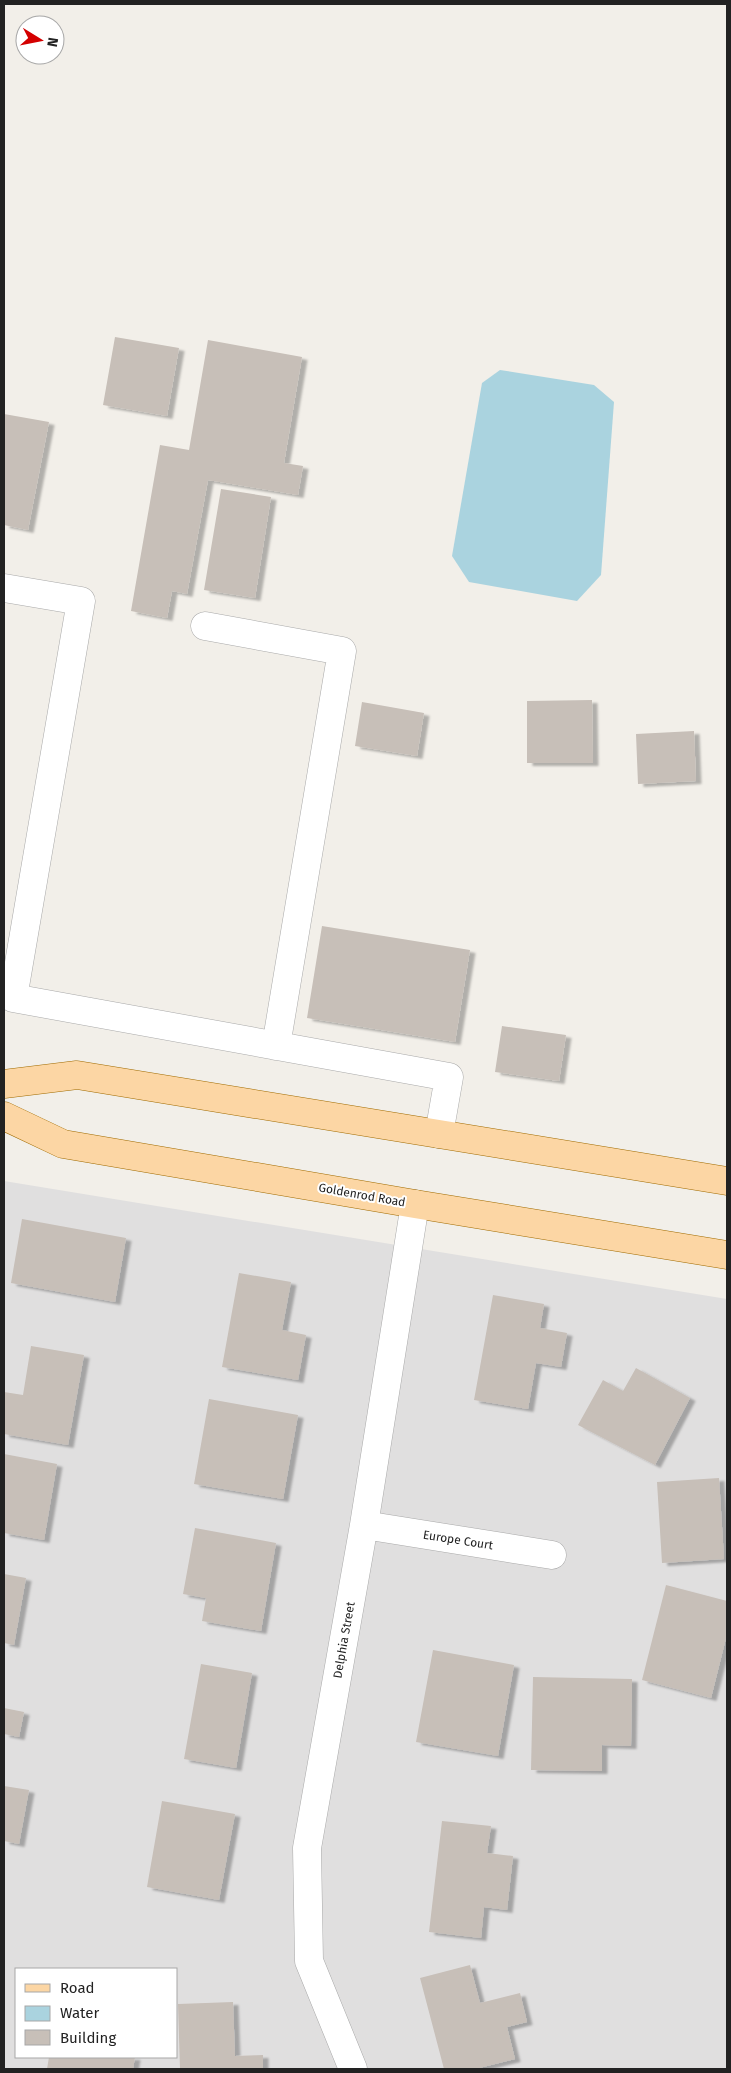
<svg xmlns="http://www.w3.org/2000/svg" width="731" height="2073" font-family="'Fira Sans',sans-serif">
<defs>
<filter id="shadow"><feDropShadow dx="5.5" dy="3" stdDeviation="1" flood-color="#0004"/></filter>
</defs>
<rect width="100%" height="100%" fill="#f2efe9"/>
<!-- residential -->
<path fill="#e0dfdf" fill-rule="evenodd" d="M4,1181L727,1299V2069H4ZM16,1969H176V2057H16Z"/>
<!-- water -->
<path fill="#aad3df" d="M500,370L594,385L614,402L601,575L577,601L469,582L452,556L482,383Z"/>
<!-- building -->
<path fill="#c7bfb8" filter="url(#shadow)" d="M115,337L179,348L167,416L103,405Z
M208,340L302,357L284,463L303,466L298,495L208,480L187,594L172,591L167,618L131,611L160,445L189,450Z
M4,414L49,422L28,530L4,525Z
M221,489L271,497L255,598L204,590Z
M592,700L593,763H527V701Z
M362,702L424,713L417,756L355,746Z
M694,731L696,781L638,784L636,734Z
M322,926L470,950L455,1042L307,1018Z
M502,1026L566,1035L559,1081L495,1072Z
M22,1219L126,1238L115,1302L11,1283Z
M239,1273L291,1282L282,1330L306,1335L298,1380L222,1367Z
M493,1295L544,1304L540,1328L567,1333L561,1367L536,1363L528,1409L474,1400Z
M31,1346L84,1355L68,1445L4,1434V1392L23,1395Z
M636,1368L690,1398L655,1465L578,1425L603,1380L623,1391Z
M209,1399L298,1415L283,1499L194,1484Z
M4,1454L57,1464L44,1540L4,1533Z
M719,1478L724,1559L662,1563L657,1482Z
M195,1528L276,1543L261,1631L202,1621L206,1598L183,1594Z
M4,1574L26,1578L14,1645L4,1643Z
M666,1585L727,1601V1634L711,1698L642,1680Z
M433,1650L514,1665L498,1756L416,1742Z
M201,1664L252,1673L236,1768L184,1759Z
M533,1677L632,1679L631,1746L602,1745V1771L531,1770Z
M4,1708L24,1712L19,1737L4,1734Z
M4,1786L29,1790L19,1844L4,1841Z
M162,1801L235,1814L219,1900L147,1887Z
M442,1821L491,1826L487,1853L513,1856L507,1910L484,1907L481,1938L429,1932Z
M470,1965L480,2003L520,1993L527,2022L507,2027L515,2059L475,2069H444L420,1978Z
M233,2002L235,2056L263,2055V2069H180L178,2004Z
M49,2057H135L133,2069H47Z"/>
<g fill="none" stroke-linecap="round" stroke-linejoin="round">
<defs>
<path id="minor" d="M4,588L81,601L13,998L449,1077L439,1134
M205,626L342,651L276,1046
M364,1525L552,1555
M353,2069L309,1961L307,1848L364,1525L415,1204"/>
<path id="major" d="M4,1084L77,1075L727,1181
M4,1116L63,1144L415,1204L727,1255"/>
</defs>
<!-- minor casing -->
<use href="#minor" stroke="#a9a9a9" stroke-width="29"/>
<!-- major casing -->
<use href="#major" stroke="#a06b00" stroke-width="29"/>
<!-- minor -->
<use href="#minor" stroke="#fff" stroke-width="28"/>
<!-- major -->
<use href="#major" stroke="#fcd6a4" stroke-width="28"/>
</g>
<g text-anchor="middle" dominant-baseline="central" stroke-width="4" stroke-linejoin="round" paint-order="stroke">
<!-- street labels -->
<g font-size="12" fill="#222" stroke="#fff">
<text transform="translate(362 1195) rotate(10)">Goldenrod Road</text>
<text transform="translate(458 1540) rotate(9)">Europe Court</text>
<text transform="translate(344 1640) rotate(-80)">Delphia Street</text>
</g>
</g>
<!-- border -->
<rect width="731" height="2073" fill="none" stroke="#222222" stroke-width="10"/>
<!-- legend -->
<rect x="15" y="1968" width="162" height="90" fill="#ffffff" stroke="#a7a7a7"/>
<rect x="25" y="1984" width="25" height="8" fill="#fcd6a4" stroke="#a7a7a7"/>
<text x="60" y="1993" font-size="15" fill="#222222">Road</text>
<rect x="25" y="2006" width="25" height="15" fill="#aad3df" stroke="#a7a7a7"/>
<text x="60" y="2018" font-size="15" fill="#222222">Water</text>
<rect x="25" y="2030" width="25" height="15" fill="#c7bfb8" stroke="#a7a7a7"/>
<text x="60" y="2043" font-size="15" fill="#222222">Building</text>
<!-- north arrow -->
<g transform="translate(40 40) rotate(100)"><circle r="24" fill="#ffffff" stroke="#a7a7a7"/>
<path d="M0-4L9 19L0 12L-9 19Z" fill="#d40000"/>
<text y="-8" font-size="14" font-weight="bold" text-anchor="middle" fill="#222222">N</text>
</g>
</svg>
